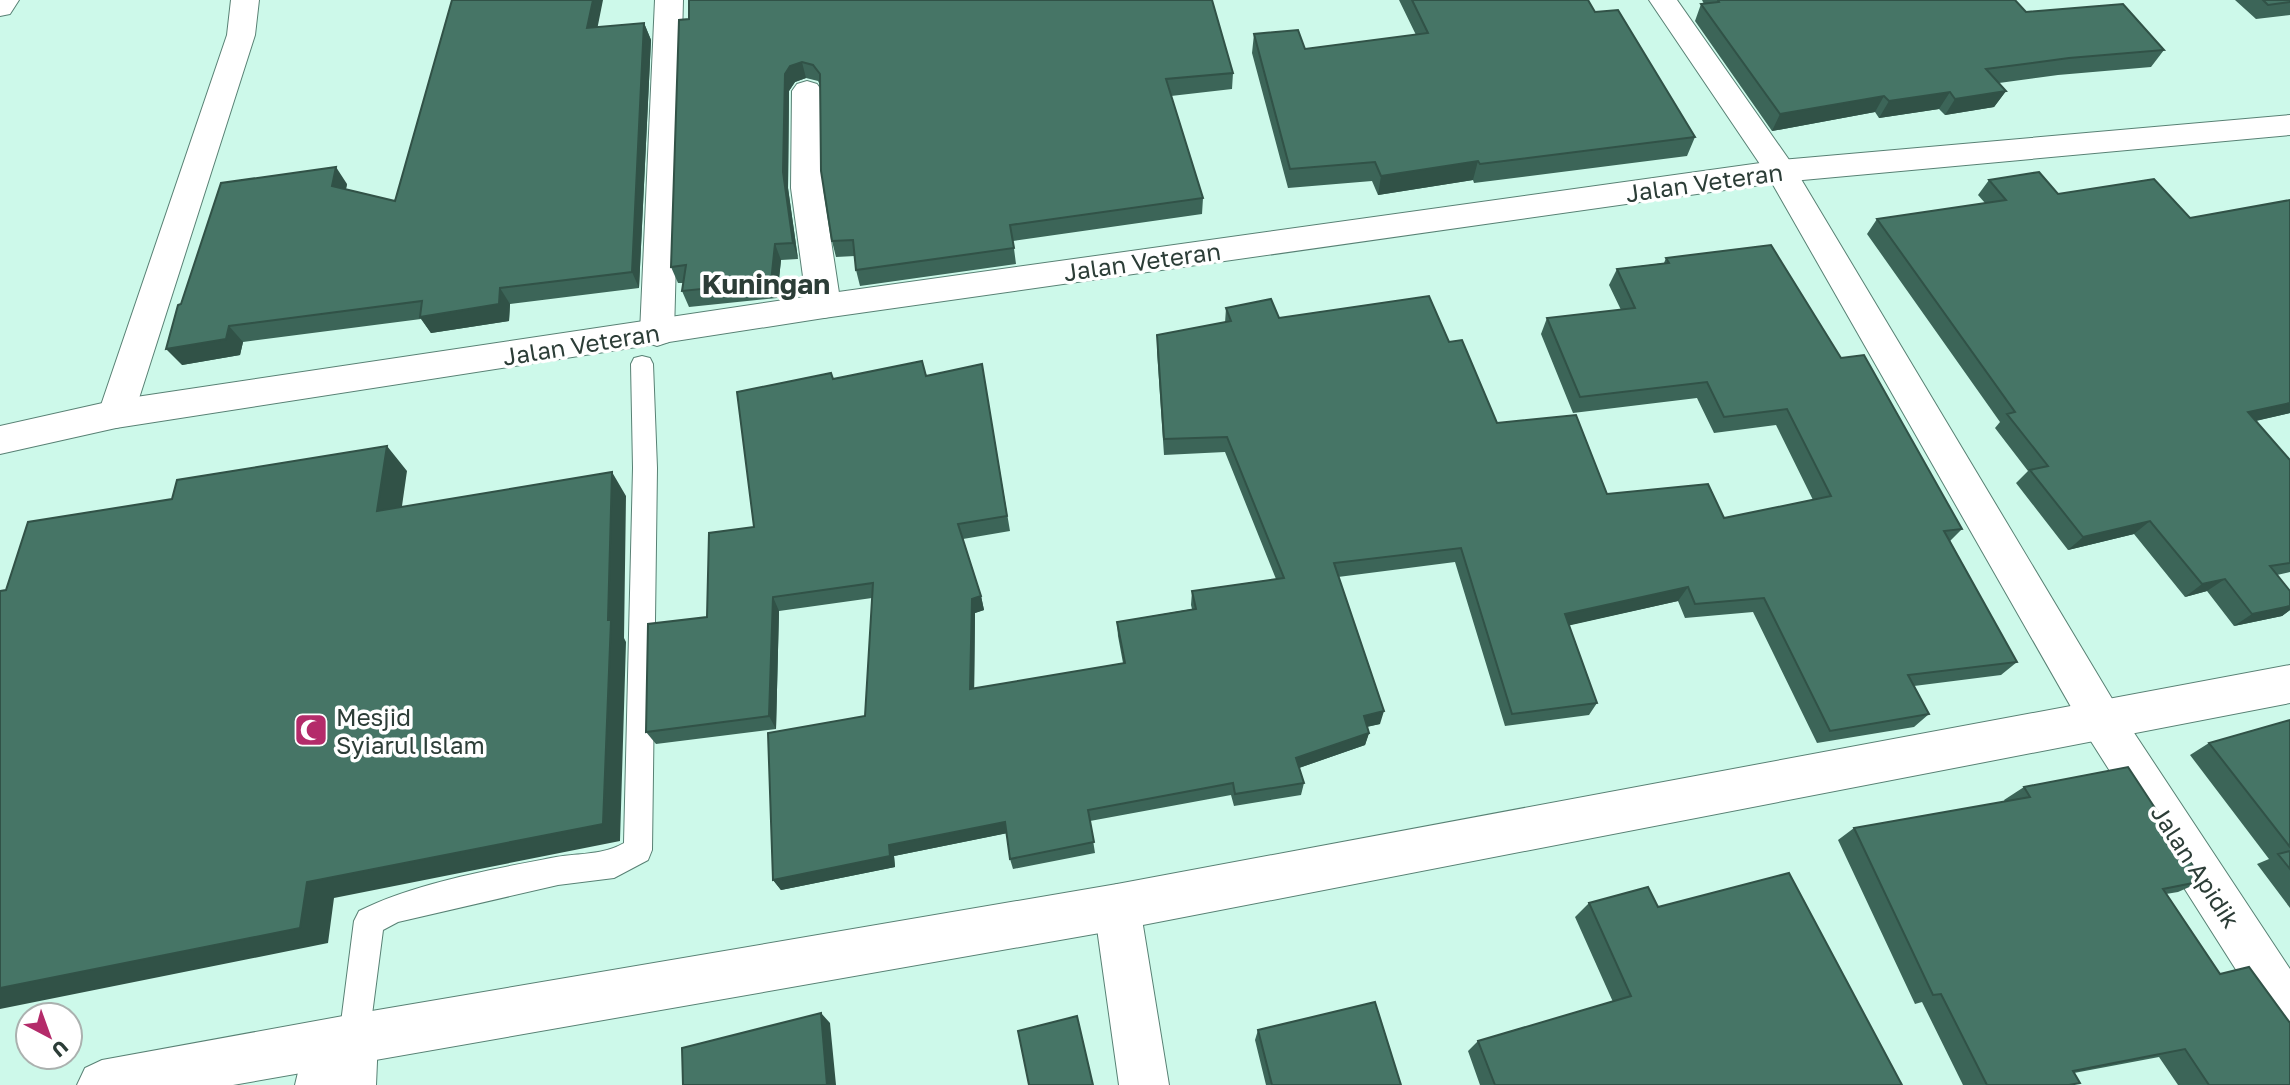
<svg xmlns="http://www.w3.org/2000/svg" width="2290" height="1085" font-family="'Golos Text',sans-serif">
<rect width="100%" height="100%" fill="#cdf9ea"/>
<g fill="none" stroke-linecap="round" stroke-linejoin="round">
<defs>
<path id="service" d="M642,356L650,358L653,364L657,468L652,850L648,860L614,878L558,885L398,922L383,930L369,1038L365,1049L354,1053L343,1049L339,1038L354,921L359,911C414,883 494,869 556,857C580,853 603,855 624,843L633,468L631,364L634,358Z
M318,1030L329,1034L333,1045L327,1085H295L307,1034Z"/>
<path id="minor" d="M0,0H19L10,14L0,16Z
M231,0H259L255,35L134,414L129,424L116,428L103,424L98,414L227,35Z
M655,0H683L674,333L669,342L657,346L645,342L640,333Z
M1649,0H1677L1792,164L2117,707L2290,969V1035L2273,1028L2087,735L1768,176Z
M807,81L817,84L822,91L823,188L841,306L836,315L824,318L812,315L807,306L791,188L792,91L797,84Z
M1117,884L1133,891L1140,907L1169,1085H1119L1094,907L1101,891Z
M354,1014L371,1021L378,1038L376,1085H326L330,1038L337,1021Z"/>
<path id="secondary" d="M2290,665V703L1117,930L233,1085H77L85,1068L102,1060L354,1014L1117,884Z"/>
<path id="primary" d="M2290,115V135L1781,182L824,318L116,428L0,454V426L116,400L824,294L1781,160Z"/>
</defs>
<!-- service casing -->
<use href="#service" stroke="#588174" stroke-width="2"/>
<!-- minor casing -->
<use href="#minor" stroke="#588174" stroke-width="2"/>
<!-- secondary casing -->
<use href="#secondary" stroke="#588174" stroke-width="2"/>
<!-- primary casing -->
<use href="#primary" stroke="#588174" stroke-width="2"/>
<!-- service -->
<use href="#service" fill="#fff" fill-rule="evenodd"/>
<!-- minor -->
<use href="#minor" fill="#fff" fill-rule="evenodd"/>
<!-- secondary -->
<use href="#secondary" fill="#fff" fill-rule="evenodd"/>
<!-- primary -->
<use href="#primary" fill="#fff" fill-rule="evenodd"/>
</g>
<!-- wall -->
<path fill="#3c6558" d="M1399,0H1588L1595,12L1695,137L1687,156L1474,183L1473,180L1378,195L1372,181L1288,188L1252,53L1254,34L1305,49L1416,35Z
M1702,0H2015L2026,12L2164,50L2151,67L2058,75L1999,83L2006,91L1994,107L1945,115L1939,109L1879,118L1875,112L1772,131L1695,21L1701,4H1704Z
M2235,0H2290V15L2256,19Z
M679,20L1233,73L1232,89L1171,96L1203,198L1202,214L1013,241L1016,264L860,286L856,270L855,256L836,257L832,241L820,85L818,81L806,78L795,82L789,91L788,188L798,259L781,260L777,298L689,307L682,291L683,283H678L671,267Z
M644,23L651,40L639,288L510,304L509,321L431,333L421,319L243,342L240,355L182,365L181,304L347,184L346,189L395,201L598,27Z
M1989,180L2058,194L2190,218L2290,200V413L2256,421L2290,460V572L2277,575L2290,591V610L2282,616L2234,626L2207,591L2185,597L2134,534L2068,550L2016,483L2028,471L1995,428L2000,422L1867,234L1877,219L1985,203L1978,195Z
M1666,258L1841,358L1962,529L1950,541L2017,662L2001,675L1914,686L1929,714L1914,727L1817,743L1753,612L1685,618L1678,601L1569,625L1597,703L1589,715L1505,726L1455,562L1338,577L1380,724L1367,727L1369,733L1365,745L1299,768L1304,783L1301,795L1234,806L1231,795L1090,821L1095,853L1013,869L1010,859L1007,833L894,856L895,867L781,890L773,880L865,716L872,598L779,611L776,729L656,744L646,732L754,527L831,373L833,379L926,376L982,364L1010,531L963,539L981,596L984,610L975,613L974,689L1123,663L1118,636L1117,622L1192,609L1191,605L1192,591L1276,579L1225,452L1164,455L1157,351V335L1225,323L1226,308L1279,318L1449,342L1497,423L1607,494L1724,518L1813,500L1776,425L1714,433L1697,398L1573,413L1541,334L1547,318L1621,310L1609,285L1617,269L1664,263Z
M2290,720V908L2257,864L2269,859L2190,755L2209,743Z
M2024,787L2203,881L2178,892L2166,894L2290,1085H2178L2159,1057L2074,1073L2080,1083L2072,1085H1963L1922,1002L1915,1004L1838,840L1854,828L2005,802L2004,800Z
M1589,903L1658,907L1902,1085H1480L1468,1051L1478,1041L1613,1002L1575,917Z
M1258,1030L1401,1085H1266L1255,1040Z"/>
<!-- shaded-wall -->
<path fill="#315247" d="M593,0H603L594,45L587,28Z
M644,23L651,40L639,288L632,272Z
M802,62L806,78L795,82L789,91L788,188L798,259L793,243L783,172L785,74L790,66Z
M2006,91L1994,107L1945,115L1955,99Z
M1950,92L1939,109L1879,118L1889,101Z
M1884,96L1875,112L1772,131L1780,114Z
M1478,161L1473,180L1378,195L1381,176Z
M336,167L347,184L343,203L332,186Z
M775,244L781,260L777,298L771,282Z
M500,288L510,304L509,321L431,333L420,317Z
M229,326L243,342L240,355L182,365L166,349Z
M2290,403V413L2232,426L2248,412Z
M387,446L407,471L398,534L377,511Z
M612,472L626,496L624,638L626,642L620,841L334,898L328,943L0,1009V988L307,882L608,620Z
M2150,521L2134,534L2068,550L2083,537Z
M2225,579L2207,591L2185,597L2202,584Z
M1688,587L1678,601L1558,628L1565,614Z
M981,596L984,610L975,613L974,702L970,689L972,599Z
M773,597L779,611L776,729L769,716Z
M2290,606V610L2282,616L2234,626L2252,614Z
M1384,711L1380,724L1360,728L1364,716Z
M1369,733L1365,745L1293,770L1296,758Z
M1005,822L1008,833L894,856L895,867L781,890L773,880L889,845Z
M821,1013L830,1023L836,1085H827Z"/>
<!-- building -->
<path fill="#467566" stroke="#315247" stroke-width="2" d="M452,0H593L587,28L644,23L632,272L500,288L499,304L420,317L422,301L229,326L226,339L166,349L178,305L181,304L221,183L336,167L332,186L395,201Z
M689,0H1212L1233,73L1166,79L1203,198L1010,225L1014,248L856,270L853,240L832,241L821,171L820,74L813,65L802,62L790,66L785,74L783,172L793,243L775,244L771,282L682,291L686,265L671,267L679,20L689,19Z
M1412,0H1588L1595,12L1618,10L1695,137L1480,164L1478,161L1381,176L1375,162L1290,169L1254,34L1298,30L1305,49L1428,33Z
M1718,0H2015L2026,12L2123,4L2164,50L2069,58L1986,69L2006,91L1955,99L1950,92L1889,101L1884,96L1780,114L1701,4L1719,2Z
M2263,0H2290V2L2268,5Z
M2039,172L2058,194L2154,179L2190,218L2290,200V403L2248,412L2290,460V563L2270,566L2290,591V606L2252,614L2225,579L2202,584L2150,521L2083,537L2030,470L2048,466L2007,414L2015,412L1877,219L2006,200L1989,180Z
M1771,245L1841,358L1864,355L1962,529L1944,531L2017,662L1908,675L1929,714L1830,731L1764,598L1695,604L1688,587L1565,614L1597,703L1512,714L1461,548L1334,563L1384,711L1364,716L1369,733L1296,758L1304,783L1235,794L1233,783L1088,810L1094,842L1010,859L1005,822L889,845L890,856L773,880L768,733L865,716L873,583L773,597L769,716L646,732L648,624L707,617L709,533L754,527L737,392L831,373L833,379L922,361L926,376L982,364L1007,516L958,524L981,596L972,599L970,689L1125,663L1117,622L1196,609L1192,591L1284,578L1227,437L1164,439L1157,335L1231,321L1226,308L1271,299L1279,318L1429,296L1449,342L1462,340L1497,423L1576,415L1607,494L1708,484L1724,518L1831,496L1787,409L1724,417L1707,382L1580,397L1547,318L1635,308L1617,269L1669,263L1666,258Z
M387,446L377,511L612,472L608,620H611L603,824L307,882L300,928L0,988V591L6,590L28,522L172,499L177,480Z
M2290,720V847L2209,743Z
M2128,767L2203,881L2163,889L2220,974L2249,967L2290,1023V1085H2209L2185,1049L2073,1071L2080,1083L2069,1085H1987L1941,994L1933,995L1854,828L2030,797L2024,787Z
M2290,851V869L2278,854Z
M1789,873L1902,1085H1495L1478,1041L1631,996L1589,903L1648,887L1658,907Z
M1375,1002L1401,1085H1272L1258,1030Z
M821,1013L827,1085H683L682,1048Z
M1077,1016L1093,1085H1029L1018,1031Z"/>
<!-- icons -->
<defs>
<symbol id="mosque-square" viewBox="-11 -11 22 22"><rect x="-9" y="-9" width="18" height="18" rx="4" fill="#b42b6a" stroke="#fff"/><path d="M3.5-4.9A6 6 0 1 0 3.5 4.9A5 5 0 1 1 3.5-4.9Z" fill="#fff"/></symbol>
</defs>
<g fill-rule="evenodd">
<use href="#mosque-square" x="292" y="711" width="38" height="38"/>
</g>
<g text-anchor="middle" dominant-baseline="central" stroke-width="7" stroke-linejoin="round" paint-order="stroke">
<!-- street labels -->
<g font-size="24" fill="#2c3d37" stroke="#fff">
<text transform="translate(1704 182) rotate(-8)">Jalan Veteran</text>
<text transform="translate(1142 261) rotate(-8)">Jalan Veteran</text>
<text transform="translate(581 344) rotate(-9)">Jalan Veteran</text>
<text transform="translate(2196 866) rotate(57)">Jalan Apidik</text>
</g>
<!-- poi labels -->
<g font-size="24" fill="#2c3d37" stroke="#fff" text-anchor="start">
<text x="336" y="716">Mesjid<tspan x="336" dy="28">Syiarul Islam</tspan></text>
</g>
<!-- quarter labels -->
<g font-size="28" font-weight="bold" fill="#2c3d37" stroke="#fff">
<text x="766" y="283">Kuningan</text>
</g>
</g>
<!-- north arrow -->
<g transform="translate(49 1036) rotate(139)"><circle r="33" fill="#ffffff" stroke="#abb1af" stroke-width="2"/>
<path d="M0-5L12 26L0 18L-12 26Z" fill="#b42b6a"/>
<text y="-10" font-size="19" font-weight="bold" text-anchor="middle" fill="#2c3d37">U</text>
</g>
</svg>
